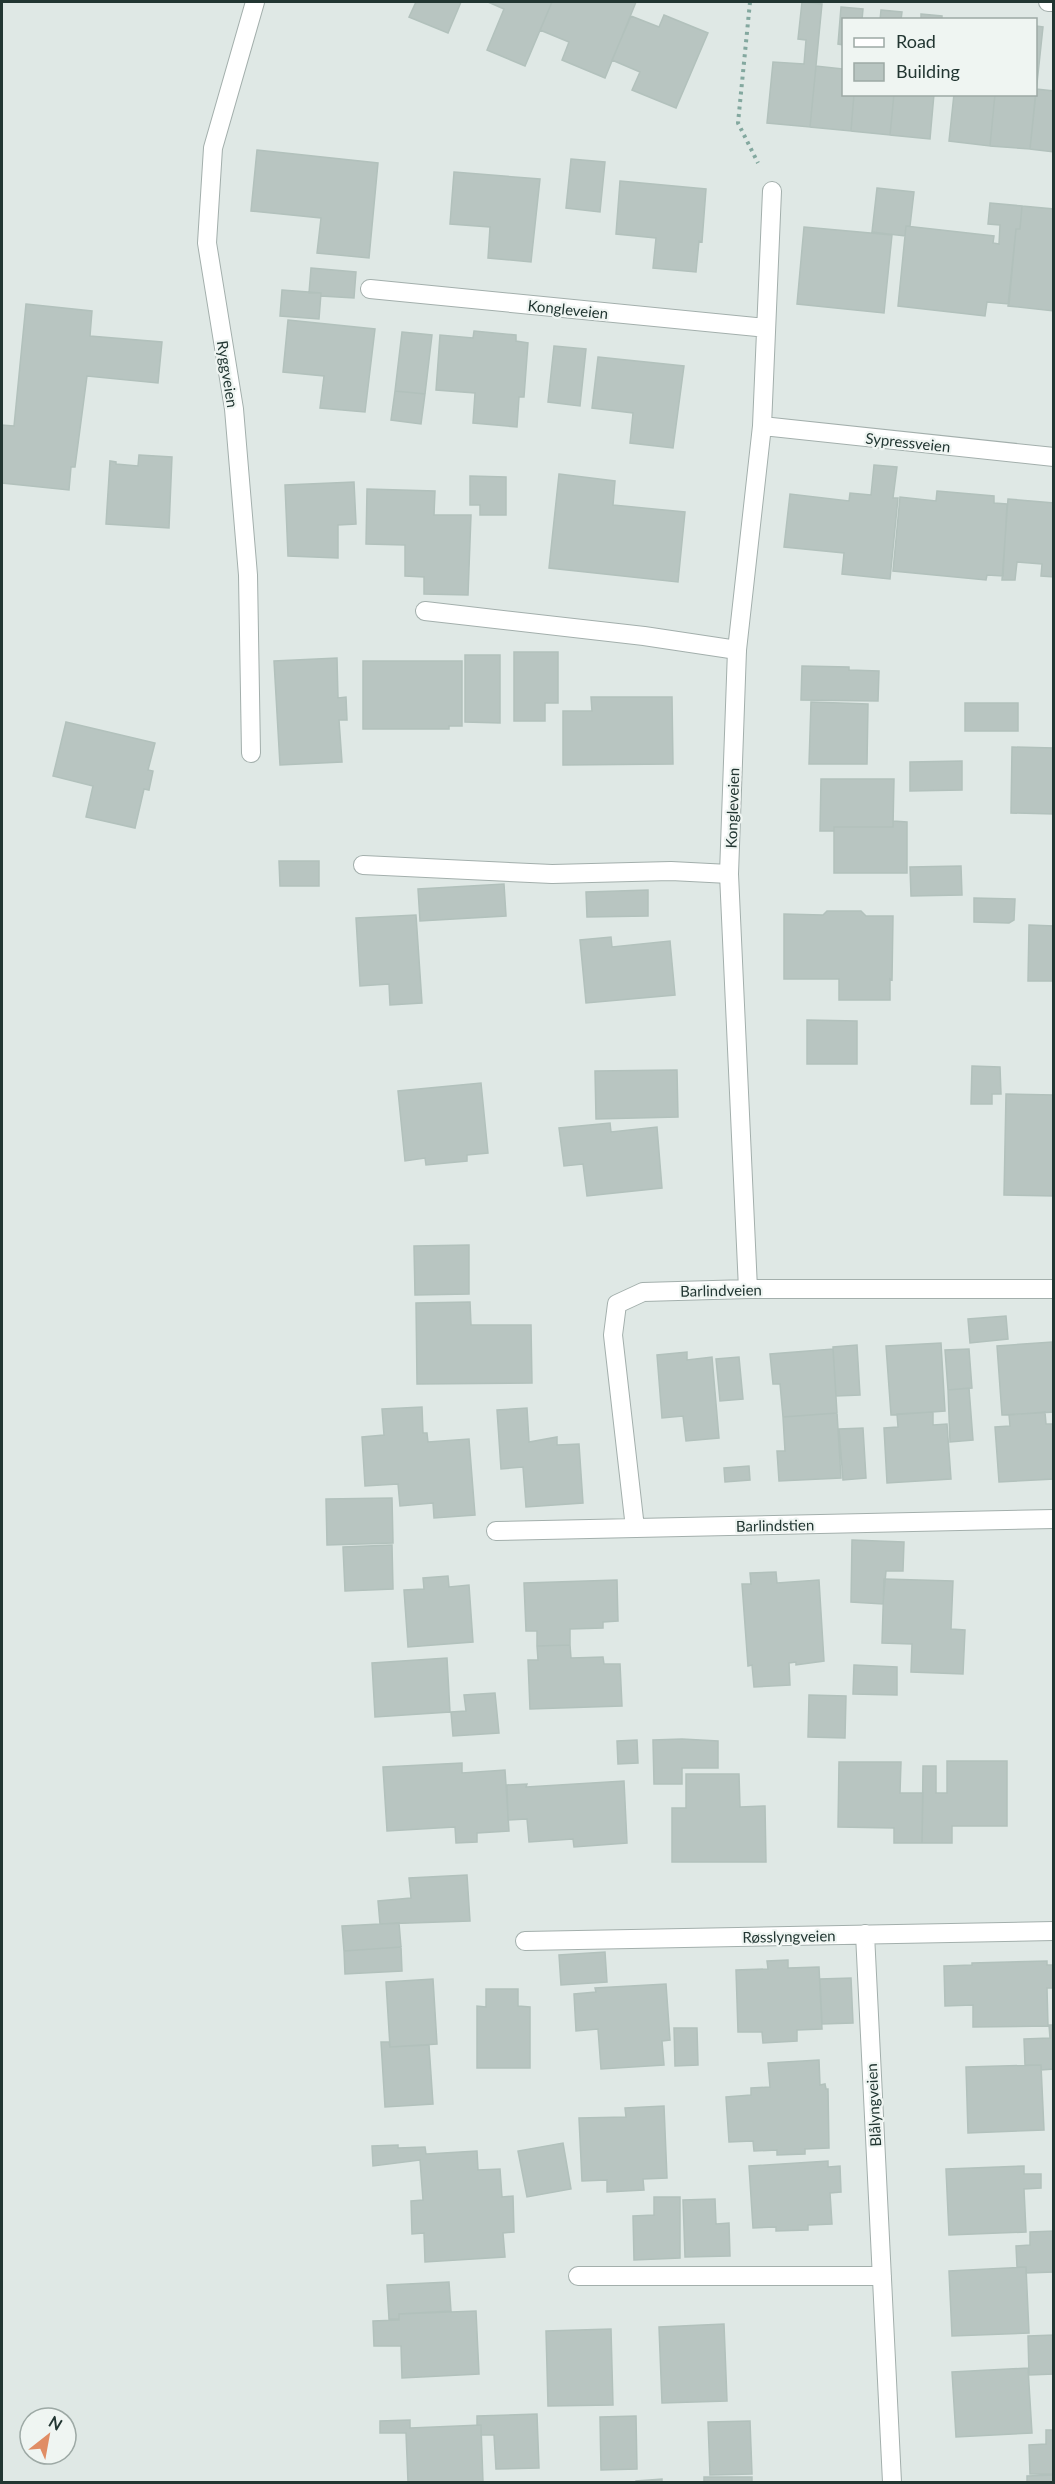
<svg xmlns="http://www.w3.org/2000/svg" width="1055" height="2484" font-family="Lato,sans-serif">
<rect width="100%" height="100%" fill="#dfe8e5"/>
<!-- building -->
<path fill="#b8c5c1" stroke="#b2c1bc" stroke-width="1.5" d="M416,2H461L448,33L409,17Z
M488,2H552L525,66L487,50L504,9Z
M552,2H636L605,78L562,60L569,42L540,30Z
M802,2L822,4L810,127L767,123L773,62L804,64L806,40L798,39Z
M841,7L863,9L862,20H844V45L838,44Z
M881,10L902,12L901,20H880Z
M921,14L942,16V20H921Z
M664,15L708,33L676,108L632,90L640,72L612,60L631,16L659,27Z
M1036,26L1043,27L1030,149L990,146L995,94H1036Z
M844,64V94H854L851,131L810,127L816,66L843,69Z
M1036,89L1054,91V152L1030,149Z
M854,94H894L890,135L851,131Z
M894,94H934L930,139L890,135Z
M954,94H995L990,146L949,141Z
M257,150L378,163L369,258L317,253L321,218L251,211Z
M571,159L605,162L600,212L566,208Z
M454,172L540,179L531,262L488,258L490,227L450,224Z
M620,181L706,189L702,242L699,241L696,272L653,268L656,238L616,234Z
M877,188L914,192L910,226H906L905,236L872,232Z
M990,203L1022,206L1020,229H1016L1009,304L987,302L985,316L898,306L906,226L994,236L993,243L999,244L1000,225L988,224Z
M1022,206L1054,209V311L1008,306L1016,229H1020Z
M804,227L892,235L884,313L797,304Z
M311,268L356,272L354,298L321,296V293H309Z
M282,290L321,293L319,319L280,316Z
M26,304L92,311L90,336L162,342L158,383L87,376L75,467H71L69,490L2,483V425L14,426Z
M288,320L375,329L365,412L320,408L324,376L283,372Z
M474,331L516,335V341L528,343L524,397H519L517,427L473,423L475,393L436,390L440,335L473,338Z
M402,332L432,335L425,394L395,391Z
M554,346L586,349L580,406L548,402Z
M598,357L684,366L673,448L630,443L633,413L592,408Z
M395,391L425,394L421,424L391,420Z
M139,455L172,457L169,528L106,524L110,461L116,462V464L138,466Z
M874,465L897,467L893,498H898L890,579L842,574L844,553L784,547L790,494L849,501L850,493L871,495Z
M559,474L615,481L613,505L685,512L678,582L549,568Z
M470,476L506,477V515H480V505H470Z
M354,482L356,524L338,525V558L288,556L285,485Z
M367,489L435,491L434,515H471L468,595L424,594V577L405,576V545L366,544Z
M937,491L994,496V503L1007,504L1003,576L987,575L986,580L893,571L900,497L936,501Z
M1008,499L1054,503V577L1041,576L1042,564L1017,562L1015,580H1002Z
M514,652H558V703H545V721H514Z
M465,655H500V723L465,722Z
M337,658L338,698L346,697L347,720H339L342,762L280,765L274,661Z
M363,661H462V726H449V729H363Z
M802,666L849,667V670L879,671L878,701L801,700Z
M591,697H672L673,764L563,765V711H592Z
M811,702L868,704L867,764H809Z
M965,703H1018V731H965Z
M66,722L155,743L148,770L153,771L149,790L144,789L135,828L86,817L93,786L53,776Z
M1012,747L1054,748V814L1011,813Z
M962,761V790L910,791V762Z
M821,779H894L893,827H834V831H820Z
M893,821L907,822V873H834V827H893Z
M279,861H319V886H280Z
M961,866L962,895L911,896L910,867Z
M504,884L506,916L420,921L418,889Z
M648,890V916L587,917L586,892Z
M974,898L1015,899L1014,920L1009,923L974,922Z
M827,911H861L866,916H893L892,980L890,979V1000H839V979H784V914L823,915Z
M416,915L422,1003L390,1005L389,984L360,986L356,918Z
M1029,925L1054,926V981H1028Z
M611,937L612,947L670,941L675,995L586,1003L580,940Z
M807,1020L857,1021V1064H807Z
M972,1066L1000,1067L1001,1094H992V1104H971Z
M677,1070L678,1117L596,1119L595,1071Z
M481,1083L488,1153L467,1155V1161L426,1165L425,1158L405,1161L398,1091Z
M1006,1094L1054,1095V1196L1004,1195Z
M610,1123L611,1132L657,1127L662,1188L587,1196L583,1164L564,1166L559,1128Z
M469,1245V1294L415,1295L414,1246Z
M470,1302L471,1325H531L532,1383L417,1384L416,1303Z
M1006,1316L1008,1339L970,1343L968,1319Z
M1052,1342L1054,1412L1002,1415L997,1346Z
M941,1343L945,1411L891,1415L886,1346Z
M857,1345L860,1395L836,1396L833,1347Z
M833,1349L837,1413L783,1417L780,1384H773L770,1354Z
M969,1349L972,1388L948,1390L945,1350Z
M687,1352V1360L712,1357L719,1438L686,1441L683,1416L662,1418L657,1355Z
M739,1357L743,1399L720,1401L716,1359Z
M969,1388L973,1440L950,1442L948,1390Z
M422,1407L423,1433H427L428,1442L469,1439L475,1515L434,1518L433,1503L400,1506L398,1484L365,1486L362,1437L384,1435L382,1409Z
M527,1408L529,1442L557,1437V1445L579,1444L583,1503L526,1507L523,1467L501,1469L497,1410Z
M933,1412V1425L947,1424L951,1479L887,1483L884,1428L898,1427L897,1414Z
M1045,1412L1046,1424H1054V1479L999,1482L995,1427L1010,1426L1009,1415Z
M837,1413L841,1478L779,1481L777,1451H785L783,1417Z
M863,1428L866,1478L843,1480L839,1429Z
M749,1466L750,1480L725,1482L724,1468Z
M392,1498L393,1543L327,1545L326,1499Z
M852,1540L904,1542L903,1571H886L883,1604L851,1602Z
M392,1545L393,1589L345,1591L343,1547Z
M776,1572L777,1583L819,1580L824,1661L796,1665V1662L789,1663L790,1685L754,1687L752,1665L748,1666L742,1584H751L750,1573Z
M448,1576L449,1587L469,1585L473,1642L408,1647L404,1590L424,1589L423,1578Z
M884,1579L953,1581L951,1629L965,1630L963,1674L911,1672L912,1644L882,1643Z
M617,1580L618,1621L603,1622V1628L570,1629V1645L537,1646V1631H526L524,1583Z
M570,1645L571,1658L603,1657L604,1664H620L622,1706L530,1709L528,1660H538L537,1646Z
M447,1658L450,1712L375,1717L372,1663Z
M854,1665L897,1667V1695L853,1694Z
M495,1693L499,1733L453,1736L451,1712L466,1711L464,1695Z
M809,1695L846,1696L845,1738L808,1737Z
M682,1739L718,1741V1768H682V1784H654L653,1740Z
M637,1740L638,1763L618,1764L617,1741Z
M947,1761H1007V1826H952V1843H922L923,1766H936V1793H947Z
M839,1762H901L900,1793H923L922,1843H894V1828L838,1827Z
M462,1763V1773L505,1770L509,1831L477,1833V1842L456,1843L455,1827L387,1831L383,1767Z
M686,1774H739L740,1807L765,1806L766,1862H672V1808H686Z
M624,1781L627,1843L574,1847L573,1839L529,1842L527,1819L508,1820L507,1785L527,1784L526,1787Z
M467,1875L470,1921L380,1924L378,1901L411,1898L409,1878Z
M399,1923L401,1947L344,1951L342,1926Z
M401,1947L402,1971L345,1974L344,1951Z
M605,1952L607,1982L561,1985L559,1955Z
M788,1960V1968L819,1967L822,2029L797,2030V2041L763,2043L762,2032H738L736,1970L768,1969L767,1961Z
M1047,1961V1965H1054V1988H1047L1048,2026L973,2027V2005L945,2006L944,1966L972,1965V1963Z
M851,1978L853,2023L822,2024L820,1979Z
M433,1979L437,2044L390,2047L386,1982Z
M666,1984L670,2040L662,2041L664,2065L601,2069L598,2029L576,2031L574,1994L596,1992L595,1988Z
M486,1989H518V2006L530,2007V2068H477V2006L486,2007Z
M1049,2025H1054V2069L1041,2070V2065H1025L1024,2039L1050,2038Z
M674,2028H697L698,2065L675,2066Z
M381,2042H389L390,2047L429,2045L433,2104L385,2107Z
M819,2060L820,2085L825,2084L826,2089H828L829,2148L805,2149V2154L777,2155V2150L754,2151L753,2141L729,2142L726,2097L751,2095V2088L770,2087L768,2063Z
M1041,2065L1044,2130L968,2133L966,2067Z
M664,2106L667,2178L643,2179L644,2190L607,2192V2180L582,2181L579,2118L626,2117L625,2108Z
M563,2143L571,2189L527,2197L518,2151Z
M398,2145V2148L425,2147L426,2154L477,2151L478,2170L500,2169L502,2197L513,2196L514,2232L503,2233L505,2257L425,2262L424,2233L412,2234L411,2201L423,2200L420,2160L373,2166L372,2146Z
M828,2161V2167L840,2166L841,2192L830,2193L832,2224L808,2225V2230L776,2231V2227L753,2228L749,2166Z
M1024,2166V2174H1041V2188L1024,2189L1026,2232L949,2235L946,2169Z
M654,2197H680V2258L634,2260L633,2216L654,2215Z
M715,2199L716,2224L729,2223L730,2256L685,2257L683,2200Z
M1054,2231V2272L1026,2273V2267H1017L1016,2246L1030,2245V2232Z
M1026,2267L1029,2333L952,2336L949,2271Z
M449,2282L451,2311L399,2314V2319H389L387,2285Z
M476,2311L479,2374L402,2378L401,2346H374L373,2321L399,2320V2314Z
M724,2324L727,2401L662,2403L659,2327Z
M611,2329L613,2405L548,2406L546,2331Z
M1054,2335V2374L1029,2375L1028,2336Z
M1028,2368L1032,2433L956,2437L952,2372Z
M537,2414L539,2468L496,2469L494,2435H481V2425H477V2416Z
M636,2416L637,2469L601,2470L600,2417Z
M410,2420V2428L481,2425L483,2482H408L406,2433H380V2421Z
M750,2421L752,2474L710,2475L708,2422Z
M1046,2430H1054V2474H1030L1029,2445L1046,2444Z
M1054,2475V2482H1027V2476Z
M704,2477H752V2482H704Z
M662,2479V2482H636V2481Z"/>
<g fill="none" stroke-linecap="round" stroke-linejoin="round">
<defs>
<path id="lane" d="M425,611L644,636L737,650
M251,753L248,575L234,409L207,243L213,148L255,2
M363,865L552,874L671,871L729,874"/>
<path id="street" d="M1048,2H1054
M370,289L766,328
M762,426L1054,457
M748,1289L729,874L737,650L762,426L772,191
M635,1528L613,1335L617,1304L643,1292L748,1289H1054
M496,1531L1054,1519
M865,1934L892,2482
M525,1941L1054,1931
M578,2276H882"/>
</defs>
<!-- lane casing -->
<use href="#lane" stroke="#a3afac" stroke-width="20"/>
<!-- street casing -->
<use href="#street" stroke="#a3afac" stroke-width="20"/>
<!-- path -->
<path stroke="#83a89f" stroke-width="4" stroke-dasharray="3 4.5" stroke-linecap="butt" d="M750,2L738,123L758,163"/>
<!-- lane -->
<use href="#lane" stroke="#fff" stroke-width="18"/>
<!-- street -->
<use href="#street" stroke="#fff" stroke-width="18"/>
</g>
<g text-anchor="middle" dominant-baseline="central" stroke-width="4.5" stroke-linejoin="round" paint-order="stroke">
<!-- street labels -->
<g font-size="15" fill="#223632" stroke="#eff5f2">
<text transform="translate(568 309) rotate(6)">Kongleveien</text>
<text transform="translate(228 374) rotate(81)">Ryggveien</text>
<text transform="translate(908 442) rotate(6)">Sypressveien</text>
<text transform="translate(732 808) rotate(-88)">Kongleveien</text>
<text transform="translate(721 1290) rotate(-1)">Barlindveien</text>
<text transform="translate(775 1525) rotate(-1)">Barlindstien</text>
<text transform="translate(789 1936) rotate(-1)">Røsslyngveien</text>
<text transform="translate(873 2105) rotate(-93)">Blålyngveien</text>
</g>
</g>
<!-- border -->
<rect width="1055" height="2484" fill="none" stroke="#223632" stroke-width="6"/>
<!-- legend -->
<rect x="842" y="18" width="195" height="78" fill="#eff5f2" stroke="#9da9a5" stroke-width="1.5"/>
<rect x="854" y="38" width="30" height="9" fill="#ffffff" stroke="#9da9a5" stroke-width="1.5"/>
<text x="896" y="48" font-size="18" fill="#223632">Road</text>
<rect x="854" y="63" width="30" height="18" fill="#b8c5c1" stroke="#9da9a5" stroke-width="1.5"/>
<text x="896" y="78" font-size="18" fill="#223632">Building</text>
<!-- north arrow -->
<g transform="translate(48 2436) rotate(31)"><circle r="28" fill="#eff5f2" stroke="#9da9a5" stroke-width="1.5"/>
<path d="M0-4.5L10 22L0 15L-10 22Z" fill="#e08d65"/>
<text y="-9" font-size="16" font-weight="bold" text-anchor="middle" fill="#223632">N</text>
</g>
</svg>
